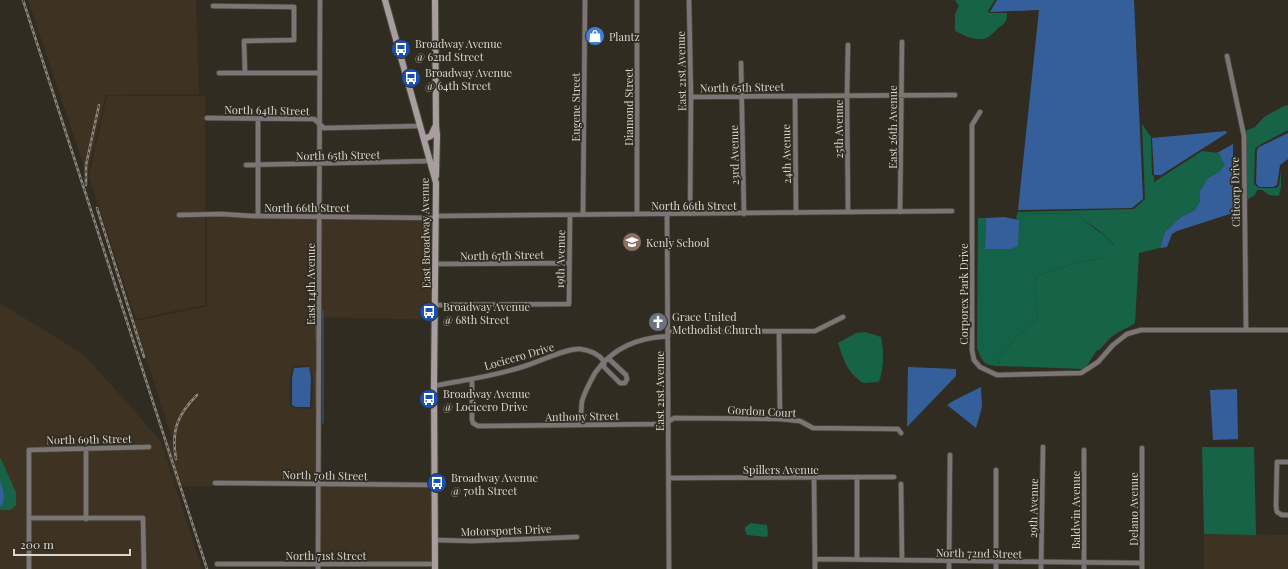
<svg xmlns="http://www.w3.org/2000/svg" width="1288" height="569" font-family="'Playfair Display',serif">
<rect width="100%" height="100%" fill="#312c21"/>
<!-- industrial -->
<path fill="#3e3223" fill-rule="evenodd" d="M28,0H196L199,94L106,95L87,175Z
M107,96H205V305L136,319L89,176Z
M207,216L317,218L315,482L213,481V485L315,486H177L163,443L172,440V438L101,218L134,320L136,321L207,306ZM309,365L313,377L312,407L310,409L296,408L290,406V379L292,368L294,366Z
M322,218L433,220V320L321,317Z
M0,303L83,354L132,408L161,442L202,569H0Z
M320,486L433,487V562H320Z
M1204,534L1288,535V569H1204Z"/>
<!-- green -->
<path fill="#176348" d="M955,0H995L988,11L989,13H1007C1007,24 1004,23 996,30C993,33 990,37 986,38C977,42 963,35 955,31V14L959,6Z
M1288,105V130L1258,146L1255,149L1254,184L1259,188H1277L1279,185L1281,171V187L1279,196L1269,195L1262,190H1257L1255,195L1247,200V143L1245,131L1255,127L1264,117L1284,106Z
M1142,124L1151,137L1152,175L1154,176V182L1202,151L1219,153L1226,164L1219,172L1208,178L1200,191V201L1195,210L1181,217L1165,232L1160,248L1139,253L1135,323C1128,328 1119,331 1113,336C1107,340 1104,346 1099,350H1097L1086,367L1083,369L1000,366L999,357L1018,336L1038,319L1035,290L1037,276L1075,263L1106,258L1114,245C1106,234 1093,227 1082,218V213L1017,214L1018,212L1134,209L1145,199Z
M865,332L881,337C884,352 884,368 879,382L863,383C847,372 844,361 838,343L856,333Z
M1202,447H1254L1256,535L1204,534Z
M0,457L16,492V505L11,510H0Z
M751,523L767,525L768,534L767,537L747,535L745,530V527Z"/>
<!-- forest -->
<path fill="#146247" d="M1082,213V218C1086,221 1090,225 1094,228C1106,237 1112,239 1118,254L1106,258L1075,263L1037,276L1035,290L1038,319L1018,336L999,357L1000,366C984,366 983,363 977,348L978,218H986L985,248L1019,220L1016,219L1017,214Z"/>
<!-- water -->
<path fill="#355f9b" d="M997,0H1134L1143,199L1132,208L1018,210L1039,10L990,12Z
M1226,131L1227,133L1161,175H1154L1152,138Z
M1288,133V159L1280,165L1277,185L1273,187H1259L1256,183L1257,150L1259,147Z
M1233,144V213L1177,231L1172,234L1167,247L1160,248L1165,232L1181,217L1195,210L1200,201V191L1208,178L1219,172L1225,165L1219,153H1217Z
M1004,217L1019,220L1018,246L1010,249H985L986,218Z
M309,367L311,377L310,407H296L292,405V378L294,368Z
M908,367L956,369V376L907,427Z
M981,387L982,407L976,428L947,405L953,401Z
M1237,389L1238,439L1213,440L1210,390Z
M0,481C3,488 7,501 0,507Z"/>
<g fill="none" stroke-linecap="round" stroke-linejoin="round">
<!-- stream -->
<path stroke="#355f9b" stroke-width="1" d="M323,311V423
M316,340V269
M316,406V373"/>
<defs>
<path id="street" d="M689,0L691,97L690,214
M213,6L294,7V40L244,41L245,73
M1227,56L1244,136L1246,330
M741,63L744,214
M219,73H319
M795,96L796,213
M691,97L795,96L955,95
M980,112L972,125V350L974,360L980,367L997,375L1081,373L1098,362L1113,345L1127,334L1141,330H1288
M207,118L314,119L324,128L420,126
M258,119V216
M246,165L431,161
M848,212L847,95L848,45
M900,212L902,42
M637,214V0
M667,214L669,569
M179,215L221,214L252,216L436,218
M583,215L585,0
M436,216L952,211
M436,264L569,263
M436,305L569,304L570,215
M668,332L815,331L843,317
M779,332L780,419
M472,379V420L473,423L478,426L665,424L674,418L780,419L800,421L813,428L898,429L901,433
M434,386C464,380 496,376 525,366C539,362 566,348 580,349C590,350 598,354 604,361L609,359L626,375L627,379L625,383H620L604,367V361
M581,425C581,418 581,409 582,401C585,391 590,382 595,373C613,347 638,338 668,336
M86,448V519
M1142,448V569
M1084,450V569
M1288,462H1277L1276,506L1277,512L1282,515H1288
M857,477V559
M669,478L894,477
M814,478L815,569
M215,483L435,485
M901,484L902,560
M29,518H143L144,569
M435,540L472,541L577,537
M815,559L1142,563
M217,564H435
M29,569V450L149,447
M318,569L320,0
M949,569L950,455
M996,569V470
M1041,569L1043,447"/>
<path id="secondary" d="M385,0L436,183L434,386L435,569
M435,0L436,125L437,135L436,176
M424,139L431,136L435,127"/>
</defs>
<!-- street casing -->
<use href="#street" stroke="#4c473d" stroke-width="6"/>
<!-- secondary casing -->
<use href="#secondary" stroke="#4c473d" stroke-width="8"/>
<!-- street -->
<use href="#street" stroke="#7c7576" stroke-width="4.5"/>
<!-- secondary -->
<use href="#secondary" stroke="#a99e9f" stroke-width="6"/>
<defs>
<path id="rail" d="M23,0L207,569
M86,185V165L99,105
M97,208L144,357
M176,459C171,431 177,415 197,395"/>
</defs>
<!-- rail casing -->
<use href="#rail" stroke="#8c887f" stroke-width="2.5"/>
<!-- rail -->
<use href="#rail" stroke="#312c21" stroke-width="1" stroke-dasharray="3" stroke-linecap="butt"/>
</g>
<!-- icons -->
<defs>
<symbol id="shop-disc" viewBox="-11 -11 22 22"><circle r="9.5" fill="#3f7fe0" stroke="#312c21"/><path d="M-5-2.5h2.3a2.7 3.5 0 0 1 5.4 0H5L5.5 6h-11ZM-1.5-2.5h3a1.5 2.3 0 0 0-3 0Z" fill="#fff"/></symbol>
<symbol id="bus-disc" viewBox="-11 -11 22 22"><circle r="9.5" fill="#1a4fb4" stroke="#312c21"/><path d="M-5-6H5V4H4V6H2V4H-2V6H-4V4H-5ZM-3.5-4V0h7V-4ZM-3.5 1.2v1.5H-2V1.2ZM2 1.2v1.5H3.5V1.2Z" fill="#fff"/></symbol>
<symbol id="school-disc" viewBox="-11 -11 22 22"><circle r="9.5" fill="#8d6e63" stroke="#312c21"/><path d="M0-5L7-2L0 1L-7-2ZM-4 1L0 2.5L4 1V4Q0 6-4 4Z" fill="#fff"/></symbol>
<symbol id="church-disc" viewBox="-11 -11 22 22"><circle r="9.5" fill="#6b7280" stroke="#312c21"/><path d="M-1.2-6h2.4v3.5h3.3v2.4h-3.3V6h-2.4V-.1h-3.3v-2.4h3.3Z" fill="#fff"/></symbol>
</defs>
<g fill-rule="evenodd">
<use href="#shop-disc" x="584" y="25" width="22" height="22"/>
<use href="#bus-disc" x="390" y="38" width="22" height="22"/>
<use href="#bus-disc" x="400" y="67" width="22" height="22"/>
<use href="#school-disc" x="621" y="231" width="22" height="22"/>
<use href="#bus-disc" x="418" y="301" width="22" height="22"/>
<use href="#church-disc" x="647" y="311" width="22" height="22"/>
<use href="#bus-disc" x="418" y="388" width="22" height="22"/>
<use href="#bus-disc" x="426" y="472" width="22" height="22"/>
</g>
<g text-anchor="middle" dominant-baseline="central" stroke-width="3.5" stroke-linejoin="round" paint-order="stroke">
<!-- poi labels -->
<g font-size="11" fill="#dad7d0" stroke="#312c21" text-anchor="start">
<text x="609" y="36">Plantz</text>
<text x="415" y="43">Broadway Avenue<tspan x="415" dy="13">@ 62nd Street</tspan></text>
<text x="425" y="72">Broadway Avenue<tspan x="425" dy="13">@ 64th Street</tspan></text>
<text x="646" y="242">Kenly School</text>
<text x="443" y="306">Broadway Avenue<tspan x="443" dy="13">@ 68th Street</tspan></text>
<text x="672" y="316">Grace United<tspan x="672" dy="13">Methodist Church</tspan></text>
<text x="443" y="393">Broadway Avenue<tspan x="443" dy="13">@ Locicero Drive</tspan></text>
<text x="451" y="477">Broadway Avenue<tspan x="451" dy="13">@ 70th Street</tspan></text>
</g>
<!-- street labels -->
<g font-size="11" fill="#dad7d0" stroke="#312c21">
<text transform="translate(681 71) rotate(-91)">East 21st Avenue</text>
<text transform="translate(742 87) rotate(-1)">North 65th Street</text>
<text transform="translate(575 107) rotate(-90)">Eugene Street</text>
<text transform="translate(628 107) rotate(-90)">Diamond Street</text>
<text transform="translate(267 110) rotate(1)">North 64th Street</text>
<text transform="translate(892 127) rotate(-90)">East 26th Avenue</text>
<text transform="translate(838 129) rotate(-90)">25th Avenue</text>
<text transform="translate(786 154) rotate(-91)">24th Avenue</text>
<text transform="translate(338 155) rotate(-1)">North 65th Street</text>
<text transform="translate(734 155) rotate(-91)">23rd Avenue</text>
<text transform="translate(1235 192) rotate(-91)">Citicorp Drive</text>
<text x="694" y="205">North 66th Street</text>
<text x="307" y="207">North 66th Street</text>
<text transform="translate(425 233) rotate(-91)">East Broadway Avenue</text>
<text transform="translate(502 255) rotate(-1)">North 67th Street</text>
<text transform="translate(560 259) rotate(-89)">19th Avenue</text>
<text transform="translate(310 284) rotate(-90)">East 14th Avenue</text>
<text transform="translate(963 294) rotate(-90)">Corporex Park Drive</text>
<text transform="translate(519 356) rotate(-16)">Locicero Drive</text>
<text transform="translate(659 391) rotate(-90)">East 21st Avenue</text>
<text transform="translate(762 411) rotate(3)">Gordon Court</text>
<text transform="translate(582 416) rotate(-1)">Anthony Street</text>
<text transform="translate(89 439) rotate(-1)">North 69th Street</text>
<text x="781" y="469">Spillers Avenue</text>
<text transform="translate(325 475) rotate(1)">North 70th Street</text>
<text transform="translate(1033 508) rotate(-89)">29th Avenue</text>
<text transform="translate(1133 509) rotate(-90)">Delano Avenue</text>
<text transform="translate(1075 510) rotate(-90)">Baldwin Avenue</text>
<text transform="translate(506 530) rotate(-2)">Motorsports Drive</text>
<text transform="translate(979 553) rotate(1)">North 72nd Street</text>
<text x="326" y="555">North 71st Street</text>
</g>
</g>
<!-- scale -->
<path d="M14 549v6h116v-6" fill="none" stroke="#dad7d0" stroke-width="2"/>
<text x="20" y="549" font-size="12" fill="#dad7d0" stroke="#312c21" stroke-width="3" paint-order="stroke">200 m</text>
</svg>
